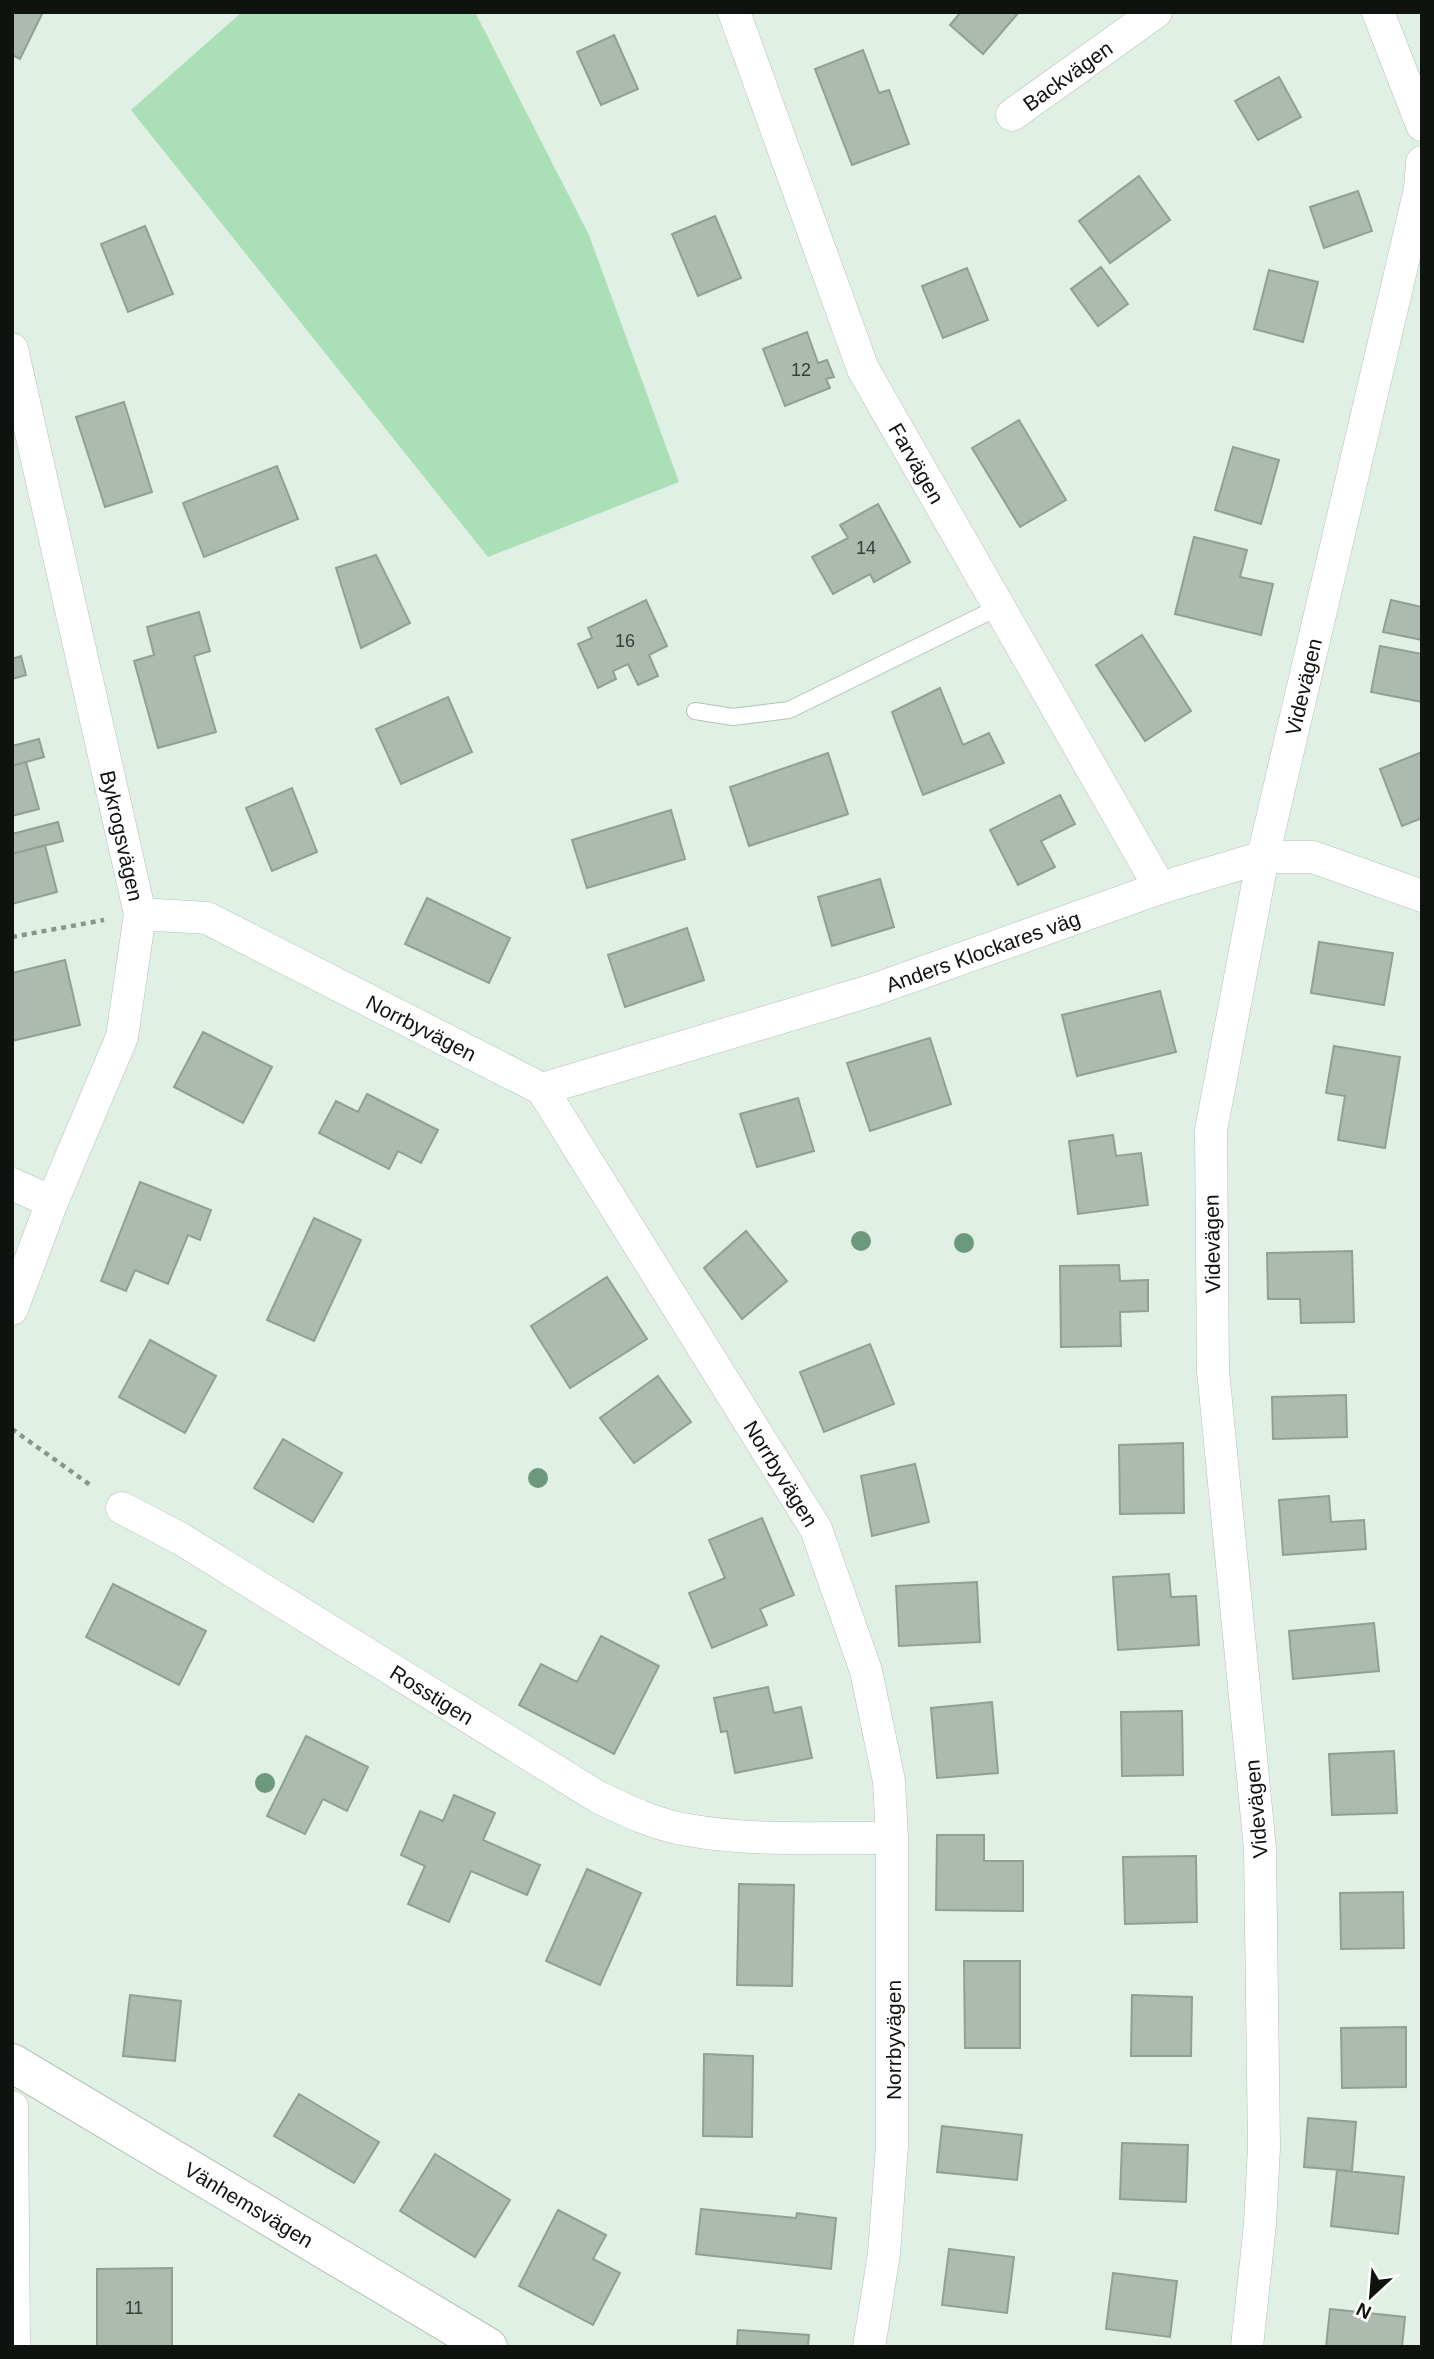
<svg xmlns="http://www.w3.org/2000/svg" width="1434" height="2359" font-family="Arial,sans-serif">
<rect width="100%" height="100%" fill="#e1f0e4"/>
<!-- green -->
<path fill="#aadfb8" d="M242,12H475L589,235L679,482L488,557L131,110Z"/>
<!-- building -->
<path fill="#acbaaf" stroke="#919f95" stroke-width="2" d="M12,12H43L20,59L12,55Z
M961,12H1019L983,54L950,25Z
M614,35L638,89L601,105L577,52Z
M863,50L879,93L889,90L909,144L852,165L815,69Z
M1279,77L1301,117L1258,140L1235,101Z
M1139,176L1170,220L1110,263L1079,221Z
M1358,191L1372,231L1324,248L1310,207Z
M715,216L741,278L698,296L672,234Z
M145,226L173,294L128,312L101,244Z
M1101,267L1128,304L1098,326L1071,289Z
M967,268L988,320L943,338L922,286Z
M1269,270L1318,282L1303,342L1254,329Z
M807,332L818,363L827,360L834,377L826,379L830,388L785,406L763,349Z
M124,402L152,492L105,507L76,417Z
M1019,420L1066,500L1020,527L972,448Z
M1233,447L1279,460L1261,524L1215,510Z
M277,466L298,519L204,557L183,503Z
M878,504L910,562L874,582L870,574L833,594L812,557L848,538L840,525Z
M1194,537L1247,550L1240,577L1273,584L1261,635L1175,614Z
M376,555L410,623L361,648L336,568Z
M646,600L667,646L649,655L658,676L638,685L628,664L613,671L616,679L598,688L578,644L592,638L588,628Z
M1391,600L1422,607V640L1383,632Z
M199,612L210,651L194,656L216,732L158,748L134,661L154,655L147,627Z
M1142,635L1191,711L1145,741L1096,665Z
M1380,646L1422,654V702L1371,692Z
M21,656L26,675L12,679V659Z
M940,688L963,745L989,733L1004,763L923,795L892,712Z
M448,697L472,752L401,784L376,729Z
M39,739L44,757L12,766V746Z
M1422,752V818L1402,826L1380,769Z
M828,753L848,814L749,846L730,787Z
M26,762L39,809L12,816V766Z
M292,788L317,852L272,871L246,808Z
M1060,795L1075,824L1041,841L1055,867L1018,885L990,830Z
M671,810L685,859L587,888L572,840Z
M58,822L63,841L12,854V834Z
M45,845L57,892L12,904V854Z
M880,879L894,927L832,946L818,897Z
M427,898L510,938L489,983L405,944Z
M687,928L704,980L625,1007L608,955Z
M1319,942L1393,953L1384,1005L1311,993Z
M65,960L80,1025L12,1041V973Z
M1160,991L1176,1052L1077,1076L1062,1015Z
M203,1032L272,1067L243,1123L174,1087Z
M930,1038L951,1104L870,1131L847,1063Z
M1334,1046L1400,1057L1385,1148L1338,1140L1345,1096L1326,1093Z
M367,1094L438,1130L421,1163L398,1151L389,1169L319,1133L336,1101L358,1112Z
M798,1098L814,1151L757,1167L740,1114Z
M1113,1135L1116,1156L1141,1153L1148,1205L1078,1214L1069,1141Z
M140,1182L211,1210L200,1240L188,1235L168,1284L135,1270L126,1291L101,1281Z
M314,1218L361,1240L314,1341L267,1320Z
M746,1231L787,1281L742,1319L704,1268Z
M1352,1251L1354,1322L1301,1323L1300,1299H1268L1267,1253Z
M1119,1265L1120,1281L1148,1280V1311L1120,1312L1121,1346L1061,1347L1060,1266Z
M607,1277L647,1339L570,1388L531,1326Z
M150,1340L216,1376L185,1433L119,1397Z
M870,1344L894,1404L824,1432L800,1372Z
M658,1376L691,1422L634,1463L600,1418Z
M1346,1395L1347,1437L1273,1439L1272,1397Z
M283,1439L342,1473L313,1522L254,1488Z
M1183,1443L1184,1513L1120,1514L1119,1445Z
M915,1464L929,1522L872,1536L861,1476Z
M1329,1496L1331,1522L1364,1520L1366,1549L1283,1555L1279,1500Z
M762,1518L794,1595L760,1609L767,1625L712,1648L689,1593L725,1578L709,1540Z
M1169,1574L1171,1597L1196,1596L1199,1645L1118,1650L1113,1577Z
M977,1582L980,1642L899,1646L896,1586Z
M113,1584L206,1631L179,1685L86,1637Z
M1374,1623L1379,1671L1293,1679L1289,1631Z
M601,1636L659,1666L614,1754L519,1705L541,1664L577,1682Z
M768,1687L774,1713L801,1707L812,1758L735,1773L727,1731L721,1732L714,1698Z
M992,1702L998,1773L937,1778L931,1708Z
M1182,1711L1183,1775L1122,1776L1121,1712Z
M306,1736L368,1767L347,1811L323,1799L305,1834L267,1816Z
M1394,1751L1397,1813L1332,1815L1329,1754Z
M454,1795L495,1813L483,1840L540,1865L527,1895L471,1871L449,1922L408,1904L425,1866L401,1855L420,1811L443,1821Z
M937,1835H984V1861H1023V1911L936,1910Z
M1196,1856L1197,1922L1125,1924L1123,1857Z
M587,1869L641,1893L600,1985L546,1961Z
M739,1884L794,1885L792,1986L737,1985Z
M1403,1892L1404,1948L1341,1949L1340,1893Z
M964,1961H1020V2048H965Z
M130,1995L181,2001L175,2061L123,2056Z
M1132,1995L1192,1997L1191,2056H1131Z
M1406,2027V2087L1342,2088L1341,2028Z
M704,2054L753,2056L752,2137L703,2136Z
M299,2094L379,2142L354,2183L274,2136Z
M1308,2118L1356,2122L1352,2171L1304,2167Z
M942,2126L1022,2135L1017,2180L937,2172Z
M1122,2143L1188,2145L1186,2202L1120,2199Z
M435,2154L510,2200L475,2257L400,2211Z
M1337,2170L1404,2177L1398,2234L1331,2226Z
M701,2209L796,2218L797,2213L836,2218L831,2269L696,2254Z
M558,2210L606,2235L593,2259L620,2273L593,2325L519,2286Z
M949,2249L1014,2257L1007,2313L942,2305Z
M172,2268V2347H97V2269Z
M1113,2273L1177,2281L1170,2337L1106,2329Z
M1330,2309L1405,2317L1402,2347H1326Z
M738,2330L809,2335L808,2347H737Z"/>
<g fill="none" stroke-linecap="round" stroke-linejoin="round">
<defs>
<path id="service" d="M695,711L733,717L789,710L999,607"/>
<g id="minor">
<path id="s1" d="M734,12L863,369L1160,888"/>
<path d="M1378,12L1422,125"/>
<path id="s2" d="M1012,115L1156,12"/>
<path id="s3" d="M12,349L140,914L122,1037L52,1202L12,1309"/>
<path id="s4" d="M140,914L207,918L542,1089L816,1529L866,1671L889,1781L892,1838V2145L884,2254L869,2347"/>
<path id="s5" d="M542,1089L873,990L1160,888L1263,857H1313L1422,896"/>
<path d="M12,1184L52,1202"/>
<path id="s6" d="M122,1508L181,1539L598,1797C627,1811 656,1825 688,1830C755,1842 825,1837 892,1838"/>
<path d="M12,2107L14,2347"/>
<path id="s7" d="M1247,2347L1260,2224L1264,2147L1260,1849L1213,1371L1211,1130L1263,857L1420,189L1422,162"/>
</g>
<g id="tertiary">
<path id="s8" d="M12,2063L488,2347"/>
</g>
</defs>
<!-- service casing -->
<use href="#service" stroke="#b3c1b6" stroke-width="18"/>
<!-- minor casing -->
<use href="#minor" stroke="#b3c1b6" stroke-width="33"/>
<!-- tertiary casing -->
<use href="#tertiary" stroke="#b3c1b6" stroke-width="40"/>
<!-- path -->
<path stroke="#8a958c" stroke-width="4.5" stroke-dasharray="5 5" stroke-linecap="butt" d="M12,937L104,920
M12,1429L93,1487"/>
<!-- service -->
<use href="#service" stroke="#fff" stroke-width="16"/>
<!-- minor -->
<use href="#minor" stroke="#fff" stroke-width="32"/>
<!-- tertiary -->
<use href="#tertiary" stroke="#fff" stroke-width="38"/>
</g>
<!-- trees -->
<g fill="#6c987d">
<circle cx="861" cy="1241" r="10"/>
<circle cx="964" cy="1243" r="10"/>
<circle cx="538" cy="1478" r="10"/>
<circle cx="265" cy="1783" r="10"/>
</g>
<g text-anchor="middle" dominant-baseline="central" stroke-width="5" stroke-linejoin="round" paint-order="stroke">
<!-- number labels -->
<g font-size="18" fill="#363d37">
<text x="801" y="370">12</text>
<text x="866" y="548">14</text>
<text x="625" y="641">16</text>
<text x="134" y="2308">11</text>
</g>
<!-- street labels -->
<g font-size="21" fill="#0e130f" stroke="#fff">
<text stroke="none"><textPath href="#s2" startOffset="68">Backvägen</textPath></text>
<text stroke="none"><textPath href="#s1" startOffset="488">Farvägen</textPath></text>
<text stroke="none"><textPath href="#s7" startOffset="1673">Videvägen</textPath></text>
<text stroke="none"><textPath href="#s3" startOffset="499">Bykrogsvägen</textPath></text>
<text stroke="none"><textPath href="#s5" startOffset="462">Anders Klockares väg</textPath></text>
<text stroke="none"><textPath href="#s4" startOffset="308">Norrbyvägen</textPath></text>
<text transform="translate(1212 1244) rotate(-91)">Videvägen</text>
<text stroke="none"><textPath href="#s4" startOffset="896">Norrbyvägen</textPath></text>
<text stroke="none"><textPath href="#s6" startOffset="362">Rosstigen</textPath></text>
<text transform="translate(1256 1809) rotate(-95)">Videvägen</text>
<text transform="translate(893 2040) rotate(-90)">Norrbyvägen</text>
<text stroke="none"><textPath href="#s8" startOffset="276">Vänhemsvägen</textPath></text>
</g>
</g>
<!-- border -->
<rect width="1434" height="2359" fill="none" stroke="#0e130f" stroke-width="28"/>
<!-- north arrow -->
<g transform="translate(1371 2296) rotate(206)" stroke="#ffffff" stroke-width="5" paint-order="stroke">
<path d="M0-5L12 26L0 18L-12 26Z" fill="#0e130f"/>
<text y="-10" font-size="19" font-weight="bold" text-anchor="middle" fill="#0e130f">N</text>
</g>
</svg>
